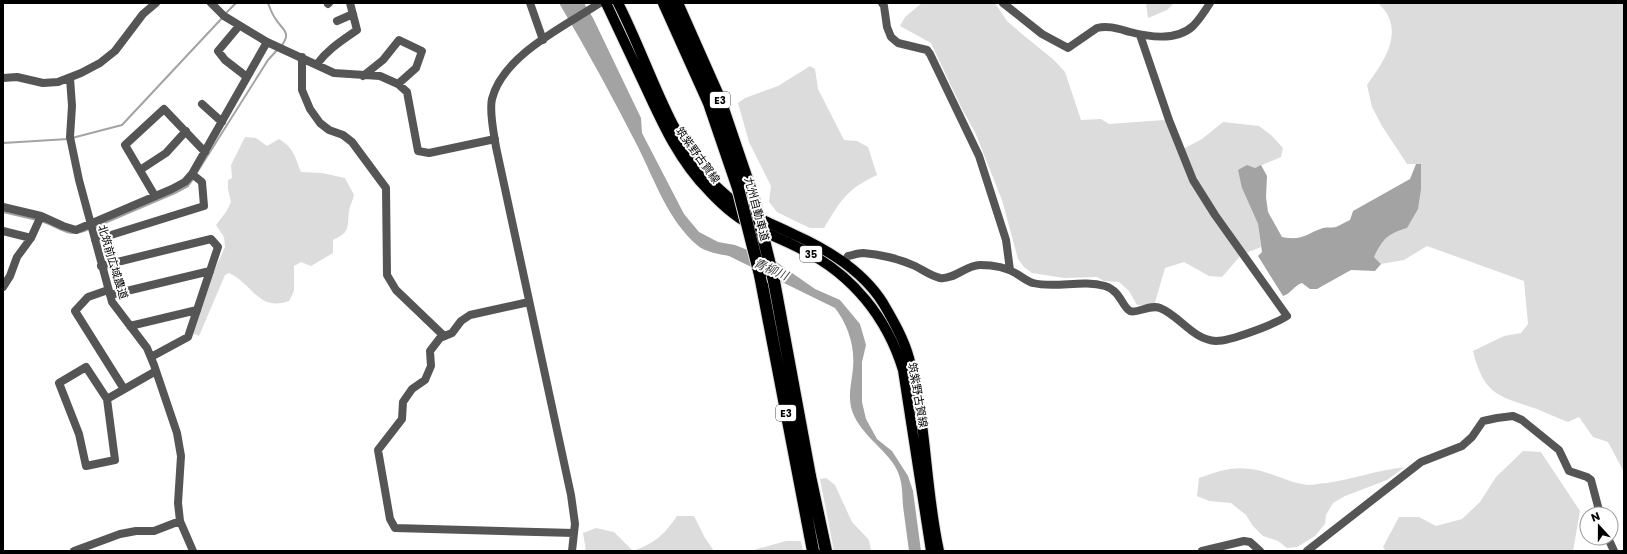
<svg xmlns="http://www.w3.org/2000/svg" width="1627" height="554" font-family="Poppins,'Noto Sans JP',sans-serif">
<rect width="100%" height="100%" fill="#fff"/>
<!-- green -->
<path fill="#dcdcdc" d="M922,3H995L1007,21L1022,34L1054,60L1065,72L1081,120L1101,119L1109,124L1164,120L1174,130L1183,149L1202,139L1223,122L1259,126L1271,135L1283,148L1281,157L1255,168L1242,188L1258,224L1261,247L1241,255L1222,277L1209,276L1184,262L1165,268L1154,306L1137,305L1129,291L1119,282L1104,281L1097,277L1064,278L1032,273L1024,267L1018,259L1002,200L975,132L962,109L931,43L900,26L905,17Z
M1146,3H1174L1167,10L1148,18Z
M1378,3H1624V472L1608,442L1593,437L1579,417L1568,422C1557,418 1547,413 1537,409C1498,396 1484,395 1473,351L1504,336L1521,333L1528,324L1524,281L1427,246L1404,260L1381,264L1374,257C1383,239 1387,234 1407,228L1420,164H1407L1382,126L1372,107L1367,85C1380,67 1399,41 1389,18C1387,12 1382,7 1378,3Z
M810,66L815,69L818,89L844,140L857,141L868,147L877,175C847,189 841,200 824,228H810L795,221L777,212L769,202L771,186L749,142L738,103L745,98L778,86Z
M245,137L256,138L267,146L279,139C294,148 295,157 301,172L322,173L345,178L354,195C353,200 350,205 349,211C347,227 351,232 333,240V253L311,266L301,262L294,266V291L289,301C258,312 253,284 229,273L225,275L199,336L192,333L211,278L225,247L224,237L216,225L226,212L231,202L228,189V180L232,178L231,165Z
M1523,451L1541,452L1580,511L1573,551H1386L1383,547L1399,517H1419L1436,526L1462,519L1480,502L1496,477Z
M1405,467L1387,480L1345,496L1333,503L1326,515L1325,524L1315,536L1297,547L1287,548L1278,541L1263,536L1253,526L1246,515L1231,503L1209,501L1197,496L1199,478C1216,472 1232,466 1250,469C1270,471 1288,483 1308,485C1314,485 1321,483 1327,483C1353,479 1378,470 1405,467Z
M826,478L835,485L852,522L869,540L871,551H834L820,479Z
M677,516H694L705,538L714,551H586L583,533L596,528L614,532L633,551C655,543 664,535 677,516Z
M786,541H801L803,551H750Z"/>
<!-- water -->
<path fill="#a3a3a3" d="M559,3H584L593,18L641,118L642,133L684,214L699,232L718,242L735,245L775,261L815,289L840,300L860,324L866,345L862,362V402L866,419L877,439L892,451L908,476L913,491L921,551H909C907,536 905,521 903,506C902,493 903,483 897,470C887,449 857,433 851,407C848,394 852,380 853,368C855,346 848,325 835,308L729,256C719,254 705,252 697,245C668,220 655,181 638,147C613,98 587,50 559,3Z
M1416,164H1421V189L1418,209L1407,228C1387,234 1383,239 1374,257L1381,264L1375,271L1351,270L1317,289H1310L1302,283C1293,286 1292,293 1283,296L1258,256L1262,252L1258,224L1242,188L1238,170L1247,165L1255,168L1261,165L1267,176L1266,197L1268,212L1282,237C1302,241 1306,234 1323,228C1327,227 1332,228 1336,227C1341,225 1345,222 1350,220L1353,211L1410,179Z"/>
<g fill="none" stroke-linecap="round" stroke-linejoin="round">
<!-- stream -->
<path stroke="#a3a3a3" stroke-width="2" d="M268,3C270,8 272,14 275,18C281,29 293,32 281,46
M226,13L236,3
M72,138L122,125L223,17
M3,143L68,139
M196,174L268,60L278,49
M3,212L37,220
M41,221C62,228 67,239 89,229
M93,228L175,193L188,186L194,178"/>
<defs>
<path id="major" d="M606,3C619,31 633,60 646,88C663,125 680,162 709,191C722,205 739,220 757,228C772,236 788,242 803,250C853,275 887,318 903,370L931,551
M618,3C647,59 666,129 707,177C715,186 725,194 734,202C752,217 773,224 793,234C827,249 863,271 883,303C893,320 904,339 909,358C927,420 925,488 939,551"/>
<path id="highway" d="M664,3L709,103L738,188
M677,3L720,100L754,200
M760,275L813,551
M774,281L810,476L826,551"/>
</defs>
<!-- major casing -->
<use href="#major" stroke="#dbdbdb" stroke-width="12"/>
<!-- highway casing -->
<use href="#highway" stroke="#dbdbdb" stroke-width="14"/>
<!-- minor -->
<path stroke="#555" stroke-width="8" d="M211,3L224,16L267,42L334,73L380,76L398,84L407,92L418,151L429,153L495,139
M530,3L543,40
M882,3L884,6L887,27L891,37L898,43L927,50L930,54L979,156L1006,240L1010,270
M1003,3L1042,34L1068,48L1097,28C1108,25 1119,29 1130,32C1149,37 1177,41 1193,26C1200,19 1205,11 1210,3
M328,4L329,3
M337,21L353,14
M239,26L218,51L225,60L247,77
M302,57V90L310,109L320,123L329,130L343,135L352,142L386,188L387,275L396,290L444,336
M317,64C328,49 343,40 357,30L350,3
M363,76L383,60L399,40L422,51L416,68L398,84
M3,78L17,77L43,83L58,82L81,73L100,63L115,51L143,14L156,3
M70,78L72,106L70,137L79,180L112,302L147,348L154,365L177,433L181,456L178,503L180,521L193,551
M202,104L222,122
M140,170L166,153L186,131
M155,196L125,145L164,109L205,152
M3,207L41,216L63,226L76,230L172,189L185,182L192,174L267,42
M3,231L31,238
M95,240L204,206L202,182L192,174
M844,263L848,256C853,255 858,253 863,253C879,254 900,259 915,266C923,270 931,276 940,278C954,280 966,265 980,265C993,265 1006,267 1017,274C1022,277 1028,282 1033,283C1056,289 1082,279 1105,286C1121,291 1122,307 1130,311C1137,314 1150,304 1160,308C1180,316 1193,340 1216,341C1231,341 1275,324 1287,316L1215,215L1193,180L1169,120L1140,35
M101,266L211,239L218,247L188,337L151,357
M3,287L10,276L17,257L31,238L41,216
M108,290L88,297L75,311L124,389
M110,295L210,271
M529,302L470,315L461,321L452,333L440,338L430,351L431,366L425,380L412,389L403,402L402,419L378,450L390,519L395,528L574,533
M130,326L197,310
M86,367L107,399L115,460L86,466L79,434L59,383Z
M107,399L156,371
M1608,538L1614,551
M74,551L120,534L136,531H154L180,521
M572,551L575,524L571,495L496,147C494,134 489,112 492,99C503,55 565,26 600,3
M1202,551L1244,541L1250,542L1260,551
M1307,551L1421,462L1462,446L1472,437L1483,421L1497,418L1513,416L1522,420L1559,450L1569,471L1587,477L1591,480L1600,514"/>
<!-- major -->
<use href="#major" stroke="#000" stroke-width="10"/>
<!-- highway -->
<use href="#highway" stroke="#000" stroke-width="12"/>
<defs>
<path id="highway-bridge" d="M738,188L760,275
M754,200L774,281"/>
</defs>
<!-- highway-bridge casing -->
<use href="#highway-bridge" stroke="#dbdbdb" stroke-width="14" stroke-linecap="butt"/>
<!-- highway-bridge -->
<use href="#highway-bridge" stroke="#000" stroke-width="12"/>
</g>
<g text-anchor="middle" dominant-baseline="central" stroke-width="4" stroke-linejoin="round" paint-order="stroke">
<!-- shield labels -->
<g fill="#fff" stroke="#4c4c4c" stroke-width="1">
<rect x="710" y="92" width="20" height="16" rx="3"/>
<rect x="800" y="246" width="22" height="16" rx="3"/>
<rect x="776" y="405" width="20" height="16" rx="3"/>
</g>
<g font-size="10" font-weight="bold" fill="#000">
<text x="720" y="100">E3</text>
<text x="811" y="254">35</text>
<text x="786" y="413">E3</text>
</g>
<!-- street labels -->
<g font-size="11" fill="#000" stroke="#fff">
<text transform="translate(698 155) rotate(54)">筑紫野古賀線</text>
<text transform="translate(757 209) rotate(75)">九州自動車道</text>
<text transform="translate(113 262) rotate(73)">北筑前広域農道</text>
<text transform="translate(918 395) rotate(80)">筑紫野古賀線</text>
</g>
<!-- water labels -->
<g font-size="12" font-style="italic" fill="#444" stroke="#fff">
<text transform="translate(771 269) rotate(23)">青柳川</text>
</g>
</g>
<!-- border -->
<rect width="1627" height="554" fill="none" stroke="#000000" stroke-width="8"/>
<!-- north arrow -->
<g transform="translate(1599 526) rotate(339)"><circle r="19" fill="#ffffff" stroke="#999999"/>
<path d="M0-3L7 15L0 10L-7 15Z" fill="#000000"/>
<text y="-6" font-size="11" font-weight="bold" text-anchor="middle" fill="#000000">N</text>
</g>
</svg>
